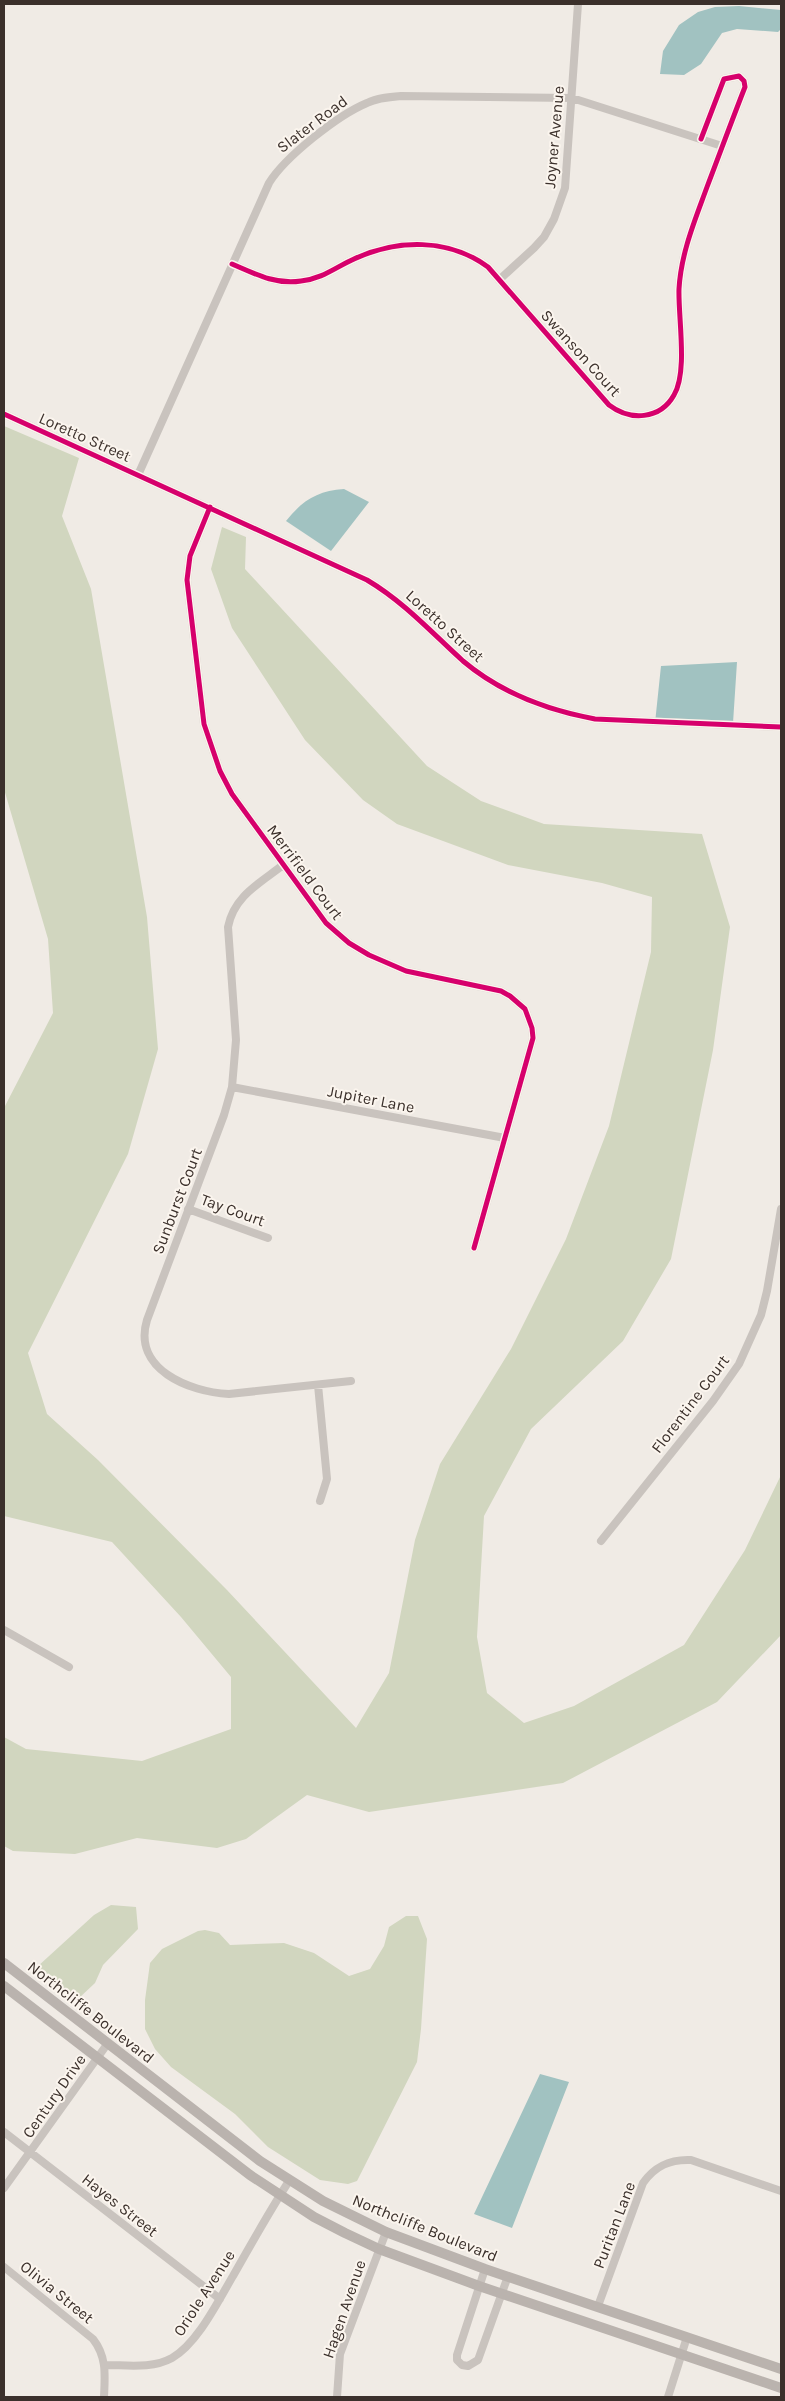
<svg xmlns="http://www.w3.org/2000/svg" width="785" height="2401" font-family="Karla,sans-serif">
<rect width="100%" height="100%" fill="#f0ebe5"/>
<!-- green -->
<path fill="#d1d6bf" d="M4,426L79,458L62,516L91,589L147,917L158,1049L128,1154L28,1353L47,1414L98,1460L227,1590L356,1728L389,1673L415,1540L440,1464L511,1349L566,1239L609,1126L651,952L652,897L602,883L508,865L397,824L363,800L305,740L232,628L211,569L222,527L246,537L245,569L427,766L481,801L544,824L702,834L730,927L713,1050L671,1259L623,1341L531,1429L484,1516L477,1637L487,1693L524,1723L574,1706L684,1645L745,1550L781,1475V1635L717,1702L563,1783L369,1812L307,1795L246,1839L217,1848L137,1838L75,1854L13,1851L4,1846V1737L26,1749L142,1761L231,1729V1677L181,1617L112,1542L4,1516V1108L53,1013L48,939L4,789Z
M111,1905L136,1907L138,1929L103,1965L95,1983L78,1999L37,1967L94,1915Z
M406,1916H418L427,1939L421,2029L417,2062L357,2181L348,2184L320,2180L268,2147L235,2114L171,2067L155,2049L145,2029V2000L150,1963L162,1949L198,1931L205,1930L219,1933L230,1945L284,1943L314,1953L349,1976L370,1969L384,1946L389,1927Z"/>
<!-- water -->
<path fill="#a1c2c1" d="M739,6L781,10V29L778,32L737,29L722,33L701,64L684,75L660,74L663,51L679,25L698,12L715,7Z
M344,489L369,502L331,551L286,521C303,500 317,491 344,489Z
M737,662L733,723H655L661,666Z
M540,2074L569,2082L512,2228L474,2214Z"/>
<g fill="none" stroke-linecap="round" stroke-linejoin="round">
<!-- street -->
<path stroke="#c9c3be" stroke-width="8" d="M232,264C255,274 276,285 301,281C322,279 336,267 354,259C397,239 449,238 488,267L609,405C630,421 660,420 674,395C688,372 678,317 679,289C681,253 695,220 707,187C720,153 732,120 745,87L744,81L739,76L724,79L701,139
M499,280L534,248L544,237L554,219L565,188L578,4
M4,414L367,580C404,602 431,632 463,661C501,693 546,710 595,719L781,727
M138,475L269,183C285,157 338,115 367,103C377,98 389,97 401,96L572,98L722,146
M210,507L190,556L187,580L204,724L220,771L232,794L326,923L349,943L369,955L406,971L501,991L510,996L525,1009L532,1028L533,1038L474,1248
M283,865C260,883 234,896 228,927L236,1040L232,1087L224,1115L147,1320C132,1369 189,1392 229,1394L351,1381
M232,1087L505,1138
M188,1209L268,1238
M318,1385L327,1479L320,1501
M601,1541L713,1401L739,1364L761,1315L767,1291L781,1209
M4,1630L69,1667
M4,2132L220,2299
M4,2188L108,2043
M4,2267L93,2339C107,2357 105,2375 104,2397
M485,2269L457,2355V2360L462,2365L468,2366L478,2360L508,2276
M598,2306L643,2183C655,2166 670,2159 691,2160L781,2191
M105,2365C127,2365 152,2369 172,2358C198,2343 218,2301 233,2276C251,2244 269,2212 289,2181
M337,2397L340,2354L386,2232
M668,2397L687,2337"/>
<!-- secondary -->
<path stroke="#bab3ae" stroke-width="10" d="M4,1963L260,2161L323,2201L386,2232L485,2269L781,2369
M4,1986L250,2175L314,2217L345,2233L379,2249L479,2286L781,2388"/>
<defs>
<path id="cycleway" d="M232,264C255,274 276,285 301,281C322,279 336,267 354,259C397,239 449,238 488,267L609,405C630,421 660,420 674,395C688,372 678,317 679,289C681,253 695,220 707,187C720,153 732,120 745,87L744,81L739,76L724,79L701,139
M4,414L367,580C404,602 431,632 463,661C501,693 546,710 595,719L781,727
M210,507L190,556L187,580L204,724L220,771L232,794L326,923L349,943L369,955L406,971L501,991L510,996L525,1009L532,1028L533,1038L474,1248"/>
</defs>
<!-- cycleway casing -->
<use href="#cycleway" stroke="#fbf5ee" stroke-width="8"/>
<!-- cycleway -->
<use href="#cycleway" stroke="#d6006c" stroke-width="5"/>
</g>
<g text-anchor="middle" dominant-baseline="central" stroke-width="4" stroke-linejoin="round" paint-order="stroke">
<!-- street labels -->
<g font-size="16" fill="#3b302b" stroke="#fbf5ee">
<text transform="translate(312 124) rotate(-37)">Slater Road</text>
<text transform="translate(554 137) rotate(-85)">Joyner Avenue</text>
<text transform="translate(581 353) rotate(48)">Swanson Court</text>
<text transform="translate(85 437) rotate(24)">Loretto Street</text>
<text transform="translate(445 626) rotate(42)">Loretto Street</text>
<text transform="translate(305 872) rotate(53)">Merrifield Court</text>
<text transform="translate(371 1099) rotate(11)">Jupiter Lane</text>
<text transform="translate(177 1201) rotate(-69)">Sunburst Court</text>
<text transform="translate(233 1210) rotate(20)">Tay Court</text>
<text transform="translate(690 1404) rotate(-53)">Florentine Court</text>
<text transform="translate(91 2012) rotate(38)">Northcliffe Boulevard</text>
<text transform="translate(54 2096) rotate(-55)">Century Drive</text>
<text transform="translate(120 2205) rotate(38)">Hayes Street</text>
<text transform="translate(614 2225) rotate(-69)">Puritan Lane</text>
<text transform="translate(425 2228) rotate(22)">Northcliffe Boulevard</text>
<text transform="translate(57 2292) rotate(39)">Olivia Street</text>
<text transform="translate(204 2293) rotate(-57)">Oriole Avenue</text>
<text transform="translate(344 2309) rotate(-71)">Hagen Avenue</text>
</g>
</g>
<!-- border -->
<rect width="785" height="2401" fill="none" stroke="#3b302b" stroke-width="10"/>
</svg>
